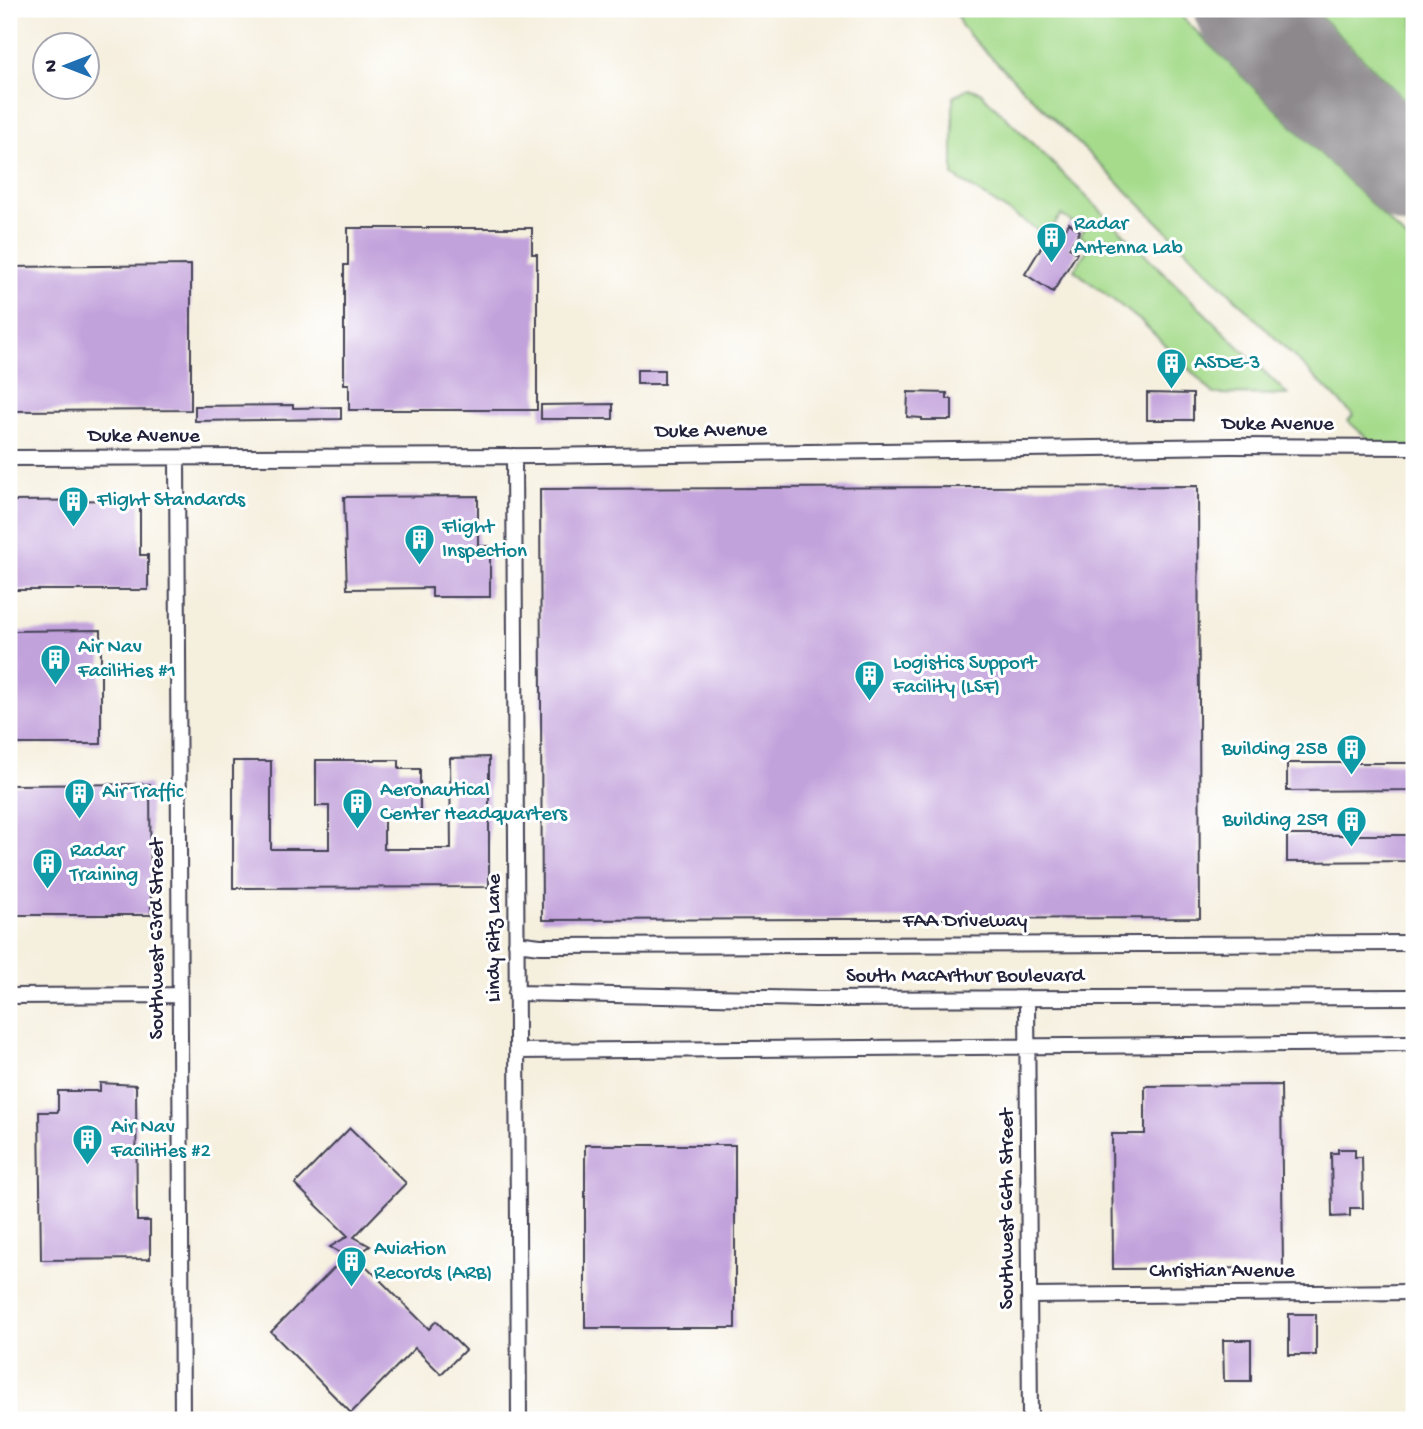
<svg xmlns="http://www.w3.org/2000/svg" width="1423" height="1429" font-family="'Gochi Hand',sans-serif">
<rect width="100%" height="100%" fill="#fff"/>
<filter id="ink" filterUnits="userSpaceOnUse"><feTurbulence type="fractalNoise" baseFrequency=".0143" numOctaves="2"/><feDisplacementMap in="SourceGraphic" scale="14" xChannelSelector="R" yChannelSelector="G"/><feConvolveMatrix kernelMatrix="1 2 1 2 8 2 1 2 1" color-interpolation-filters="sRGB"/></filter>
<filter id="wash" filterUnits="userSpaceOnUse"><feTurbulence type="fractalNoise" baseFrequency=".00686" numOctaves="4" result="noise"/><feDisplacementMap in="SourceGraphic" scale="28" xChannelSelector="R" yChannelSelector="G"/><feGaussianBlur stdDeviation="1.57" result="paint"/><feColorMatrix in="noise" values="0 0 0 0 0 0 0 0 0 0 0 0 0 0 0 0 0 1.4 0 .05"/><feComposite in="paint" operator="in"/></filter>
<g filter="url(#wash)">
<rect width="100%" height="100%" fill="#f5efde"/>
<!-- green -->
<path fill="#a5db8b" stroke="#647e63" stroke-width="2" d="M955,9H1174L1414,246V447H1377L1348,421L1353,415L972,38L961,25Z
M1313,9H1414V109Z
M968,88L980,92L1288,395L1214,394L1142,322L1074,270L1091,244L1080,236L1084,230L1061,215L1047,236L953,176V97Z"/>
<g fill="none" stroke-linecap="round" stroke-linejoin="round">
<!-- runway -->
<path stroke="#8c888c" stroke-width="96" d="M1243,9L1414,178"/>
</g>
<g id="blocks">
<!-- building -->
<path fill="#c2a2db" d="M1069,223L1080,231L1069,248L1077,253L1053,292L1025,274L1048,236L1057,242Z
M348,228H532V254H537V410H349V384H344V265H348Z
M191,265V410L9,411V267Z
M637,370H664V384H637Z
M908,392L947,393V399H952V420H922V418L907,417Z
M1147,393L1193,394V420H1147Z
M613,404V419H541V405Z
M293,405V408L341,407V419L195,421V406Z
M1198,486L1200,918L542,920L540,489Z
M478,496V546H490V597H432V588L347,589L344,497Z
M140,500V555H148V590H9V501Z
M101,630V744H9V631Z
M489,757V887L233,888V761H271V849H329V806H316V760H399V769H420V810H384V849H451L450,758Z
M1287,763H1414V790L1287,791Z
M150,784L151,915H9V785Z
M1287,835H1414V861L1287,862Z
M100,1083L136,1085L137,1221H150V1259L41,1260L39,1112H58V1091H100Z
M1281,1085L1283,1268L1113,1269L1112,1134H1145V1086Z
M350,1128L406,1183L354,1237L370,1246L356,1256L429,1329L436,1321L465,1350L441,1374L415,1348L351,1413L271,1332L346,1256L330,1247L348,1236L295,1184Z
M585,1145H735V1328H585Z
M1338,1149H1355V1157H1362L1363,1208H1350V1216L1332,1217L1331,1153H1338Z
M1289,1314H1316V1355H1289Z
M1223,1340H1251V1381H1224Z"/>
</g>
</g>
<g filter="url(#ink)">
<use href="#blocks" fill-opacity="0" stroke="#424153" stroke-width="2"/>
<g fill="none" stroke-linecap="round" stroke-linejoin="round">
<defs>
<path id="street" d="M514,456L519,1420
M9,458L536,456L1230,446L1414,447
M177,458L182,1420
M516,943L540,946L1414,943
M516,993L815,999L1414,997
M9,996L179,995
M1027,998L1030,1420
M517,1051L1414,1043
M1030,1296L1414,1292"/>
</defs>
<!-- street casing -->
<use href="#street" stroke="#424153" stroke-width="18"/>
<!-- street -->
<use href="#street" stroke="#fff" stroke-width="14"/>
</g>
</g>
<!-- icons -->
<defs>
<symbol id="building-pin" viewBox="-11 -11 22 30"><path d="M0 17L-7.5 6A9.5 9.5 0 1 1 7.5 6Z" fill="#0f9aa8" stroke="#fff"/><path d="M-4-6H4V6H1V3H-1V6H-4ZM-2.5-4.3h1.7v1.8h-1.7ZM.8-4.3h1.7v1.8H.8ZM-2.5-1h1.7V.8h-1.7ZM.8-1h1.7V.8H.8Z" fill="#fff"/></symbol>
</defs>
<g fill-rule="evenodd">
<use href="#building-pin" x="1034" y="220" width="35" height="47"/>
<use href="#building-pin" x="1154" y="346" width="35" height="47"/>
<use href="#building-pin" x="56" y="484" width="35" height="47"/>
<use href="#building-pin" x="402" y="522" width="35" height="47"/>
<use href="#building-pin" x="38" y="642" width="35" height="47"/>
<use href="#building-pin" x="852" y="658" width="35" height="47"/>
<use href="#building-pin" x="1334" y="732" width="35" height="47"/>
<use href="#building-pin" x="62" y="776" width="35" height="47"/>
<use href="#building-pin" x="340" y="786" width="35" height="47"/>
<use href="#building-pin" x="1334" y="804" width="35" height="47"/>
<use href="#building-pin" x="30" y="846" width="35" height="47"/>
<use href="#building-pin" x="70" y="1122" width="35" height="47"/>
<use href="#building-pin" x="334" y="1244" width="35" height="47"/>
</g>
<g text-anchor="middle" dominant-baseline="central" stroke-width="6" stroke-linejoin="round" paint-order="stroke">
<!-- culture labels -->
<g font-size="21" fill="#0d838f" stroke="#fff" text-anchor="start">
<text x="1074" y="225">Radar<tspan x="1074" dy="24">Antenna Lab</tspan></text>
<text x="1194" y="364">ASDE-3</text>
<text x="97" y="501">Flight Standards</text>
<text x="442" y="528">Flight<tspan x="442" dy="24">Inspection</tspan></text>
<text x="78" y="648">Air Nav<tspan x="78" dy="24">Facilities #1</tspan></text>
<text x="893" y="664">Logistics Support<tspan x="893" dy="24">Facility (LSF)</tspan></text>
<text x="1328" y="750" text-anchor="end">Building 258</text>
<text x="380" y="791">Aeronautical<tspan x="380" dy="24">Center Headquarters</tspan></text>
<text x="102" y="793">Air Traffic</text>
<text x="1328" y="821" text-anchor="end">Building 259</text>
<text x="70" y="852">Radar<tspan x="70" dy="24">Training</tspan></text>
<text x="111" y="1128">Air Nav<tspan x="111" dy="24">Facilities #2</tspan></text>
<text x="374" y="1250">Aviation<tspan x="374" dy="24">Records (ARB)</tspan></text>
</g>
<!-- street labels -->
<g font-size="21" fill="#22223b" stroke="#fff">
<text x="1278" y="425">Duke Avenue</text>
<text transform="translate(711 432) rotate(-1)">Duke Avenue</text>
<text x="144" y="437">Duke Avenue</text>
<text x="965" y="922">FAA Driveway</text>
<text transform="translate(495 938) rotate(-90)">Lindy Ritz Lane</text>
<text transform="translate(158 939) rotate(-90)">Southwest 63rd Street</text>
<text x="965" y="977">South MacArthur Boulevard</text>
<text transform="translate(1008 1209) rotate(-90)">Southwest 66th Street</text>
<text x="1222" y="1272">Christian Avenue</text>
</g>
</g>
<!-- margin -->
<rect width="1423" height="1429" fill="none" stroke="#fff" stroke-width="35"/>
<!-- north arrow -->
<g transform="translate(66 66) rotate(270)"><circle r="33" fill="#ffffff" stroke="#a7a7b1" stroke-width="2"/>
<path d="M0-5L12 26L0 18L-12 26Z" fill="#1f6fb2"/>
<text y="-10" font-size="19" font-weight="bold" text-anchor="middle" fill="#22223b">N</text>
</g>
</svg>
